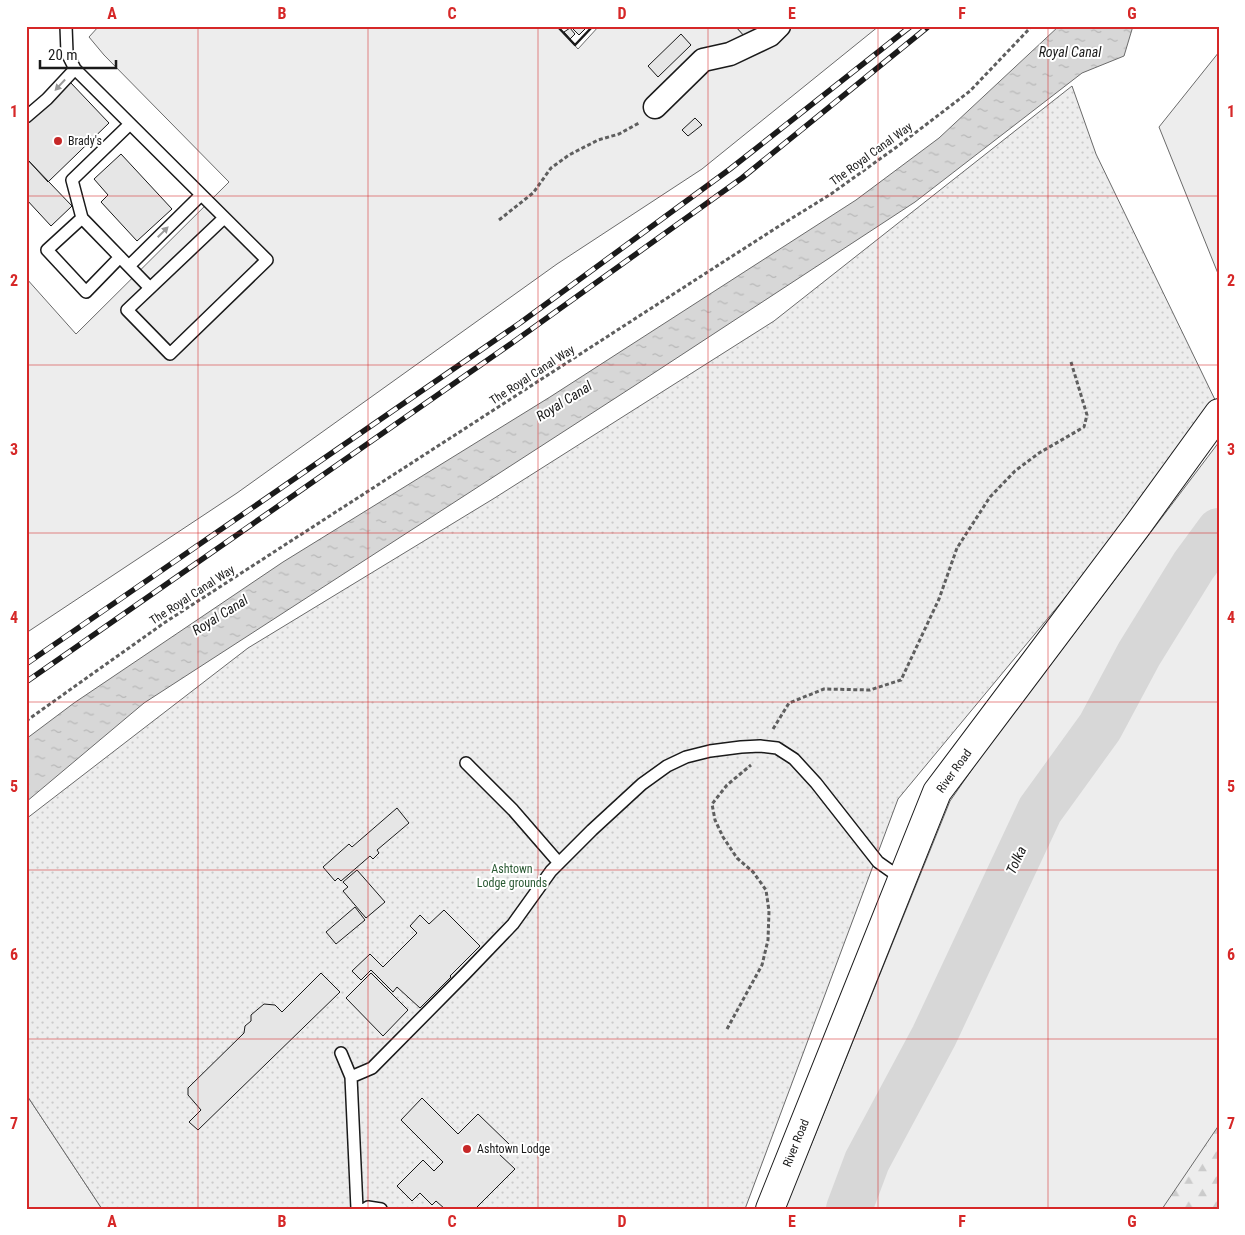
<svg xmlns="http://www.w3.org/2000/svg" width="1245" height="1235" font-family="'Roboto Condensed',sans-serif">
<defs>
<pattern id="forest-firs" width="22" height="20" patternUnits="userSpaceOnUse" patternTransform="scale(1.25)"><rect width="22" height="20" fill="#ededed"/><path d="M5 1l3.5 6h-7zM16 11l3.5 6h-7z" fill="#cbcbcb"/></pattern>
<pattern id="garden-dots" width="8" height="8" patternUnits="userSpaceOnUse" patternTransform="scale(1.25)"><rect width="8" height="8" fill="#ededed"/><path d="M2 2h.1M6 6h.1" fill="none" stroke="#cbcbcb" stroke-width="1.8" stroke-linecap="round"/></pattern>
<pattern id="water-ripples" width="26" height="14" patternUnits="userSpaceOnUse" patternTransform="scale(1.25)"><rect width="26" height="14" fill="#d7d7d7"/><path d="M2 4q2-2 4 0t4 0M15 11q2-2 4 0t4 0" fill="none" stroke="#b8b8b8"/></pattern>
</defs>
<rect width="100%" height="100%" fill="#fff"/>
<!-- built -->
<path fill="#ededed" stroke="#6a6a6a" d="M99,26H557L578,49L599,26H879L702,169L557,264L237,493L26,633V278L76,334L229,182L104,55L89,37Z
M1219,52V276L1159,127Z
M1219,442V1209H784L811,1145L950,801L980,758Z
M26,1094L102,1209H26Z"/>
<!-- forest -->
<path fill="url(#forest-firs)" stroke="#6a6a6a" d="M1219,1125V1209H1162Z"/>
<!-- garden -->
<path fill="url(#garden-dots)" stroke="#6a6a6a" d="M1072,86L1096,154L1219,408V412L898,799L745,1209H102L26,1094V819L248,648L493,499L774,321Z"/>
<!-- water -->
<path fill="url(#water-ripples)" stroke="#6a6a6a" d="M1059,26H1133L1124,56L1082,73L915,202L634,386L144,703L26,802V739L74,703L283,562L550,397L856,200L939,138Z"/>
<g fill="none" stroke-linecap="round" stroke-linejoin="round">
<!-- river -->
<path stroke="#d7d7d7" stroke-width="46" d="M849,1209L867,1161L934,1036L1040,810L1100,727L1139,654L1194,565L1219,531"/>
</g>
<!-- building -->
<path fill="#e6e6e6" stroke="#1a1a1a" d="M570,26H588L579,35Z
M735,26H754L756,28L746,38Z
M570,28L575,34L570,39L564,32Z
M681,34L691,45L658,77L648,66Z
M70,82L109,123L48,182L26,158V124Z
M695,118L702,125L688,136L682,130Z
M121,154L172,209L137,241L101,202L108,195L94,179Z
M26,158L72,206L51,226L26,199Z
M397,808L409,823L377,850L379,853L373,859L370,856L341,881L338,878L335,881L323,867L349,844L352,847Z
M357,870L385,902L366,918L343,891L348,887L343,882Z
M355,907L365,920L336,944L326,932Z
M444,910L480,946L450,976L451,977L420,1008L397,987L393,992L371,970L361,980L352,971L370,954L383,967L417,933L410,926L420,915L429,924Z
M321,973L340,992L198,1130L189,1122L201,1110L188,1095V1088L244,1033L245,1026L251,1021V1015L264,1004L275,1005L282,1012Z
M371,973L408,1010L383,1036L346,998Z
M422,1098L458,1134L478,1114L509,1144L499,1154L515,1169L475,1209H445L436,1201L432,1205L420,1193L412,1201L397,1186L423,1160L434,1171L443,1162L401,1120Z"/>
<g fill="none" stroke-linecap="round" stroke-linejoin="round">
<defs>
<path id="service" d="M75,69L267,260L170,354L127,310L224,218
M26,117L47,99L75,69L67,53L66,26
M130,124L72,180L82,218L150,288
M82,218L47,250L86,292L120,257
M129,266L201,195
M466,763L513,810L559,863
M341,1053L351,1077L357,1209
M351,1077L372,1068L465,974L513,924L551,871L592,830L642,784L667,766L686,757L710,751L741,747L760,746L777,748L794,759L816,783L878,862L902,879
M365,1209L368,1207L381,1209"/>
<path id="minor" d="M655,107L703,60L730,54L770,35L779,26"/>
<path id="secondary" d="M770,1209L937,792L1137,526L1219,413"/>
</defs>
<!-- service casing -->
<use href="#service" stroke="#1a1a1a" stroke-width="14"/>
<!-- minor casing -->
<use href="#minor" stroke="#1a1a1a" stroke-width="25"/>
<!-- secondary casing -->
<use href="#secondary" stroke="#1a1a1a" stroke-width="30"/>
<!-- path -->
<path stroke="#5f5f5f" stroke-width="3" stroke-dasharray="4 2.5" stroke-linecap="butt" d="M499,220L533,193L551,168L569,155L598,140L619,134L639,123
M26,721L164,623L619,329L776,228L831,194L898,146L970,91L1032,26
M773,729L789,703L824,689L870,690L901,680L939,599L957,548L990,497L1015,471L1039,453L1084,427L1087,415L1071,362
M727,1029L762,965L768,940L769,911L766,890L753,872L737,858L723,837L715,820L712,804L727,785L751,765"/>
<!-- service -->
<use href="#service" stroke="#fff" stroke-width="11"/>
<!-- minor -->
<use href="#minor" stroke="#fff" stroke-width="22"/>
<!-- secondary -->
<use href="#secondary" stroke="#fff" stroke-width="28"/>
<defs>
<path id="rail" d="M26,664L520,323L730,169L911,26
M26,682L512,343L742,178L929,26"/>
</defs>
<!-- rail casing -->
<use href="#rail" stroke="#1a1a1a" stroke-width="5.5"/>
<!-- rail -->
<use href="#rail" stroke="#fff" stroke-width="4" stroke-dasharray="11" stroke-linecap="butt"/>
<!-- wall -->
<path stroke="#1a1a1a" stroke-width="2.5" d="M557,26L575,45L593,26"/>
</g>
<!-- one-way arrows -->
<defs><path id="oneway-solid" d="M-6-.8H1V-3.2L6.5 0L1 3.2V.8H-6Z" transform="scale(1.25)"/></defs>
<g fill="#989898">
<use href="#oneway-solid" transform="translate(60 85) rotate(133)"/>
<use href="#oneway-solid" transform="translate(163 232) rotate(-45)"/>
</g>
<!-- grid -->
<path fill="none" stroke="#d62828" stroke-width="1" stroke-opacity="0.55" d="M198,26V1209M368,26V1209M538,26V1209M708,26V1209M878,26V1209M1048,26V1209M26,196H1219M26,365H1219M26,533H1219M26,702H1219M26,870H1219M26,1039H1219"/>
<!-- markers -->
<g fill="#c62828" stroke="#fff" stroke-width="2">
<circle cx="58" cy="141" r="5"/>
<circle cx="467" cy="1149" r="5"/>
</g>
<g text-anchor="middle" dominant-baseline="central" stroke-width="4" stroke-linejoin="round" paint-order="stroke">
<!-- poi labels -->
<g font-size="12" fill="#1a1a1a" stroke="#fff" text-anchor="start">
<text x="68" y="141">Brady's</text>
<text x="477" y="1149">Ashtown Lodge</text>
</g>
<!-- street labels -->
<g font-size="12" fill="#1a1a1a" stroke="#fff">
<text transform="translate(871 154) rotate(-36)">The Royal Canal Way</text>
<text transform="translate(532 375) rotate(-33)">The Royal Canal Way</text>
<text transform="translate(192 595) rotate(-33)">The Royal Canal Way</text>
<text transform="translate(954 771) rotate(-54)">River Road</text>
<text transform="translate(796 1143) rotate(-68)">River Road</text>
</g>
<!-- park labels -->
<g font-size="12" fill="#2b5a34" stroke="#fff">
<text x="512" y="869">Ashtown<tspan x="512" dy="14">Lodge grounds</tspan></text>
</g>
<!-- water labels -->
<g font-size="14" font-style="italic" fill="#1a1a1a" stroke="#fff">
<text x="1070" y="52">Royal Canal</text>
<text transform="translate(564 401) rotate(-32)">Royal Canal</text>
<text transform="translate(220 615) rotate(-32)">Royal Canal</text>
<text transform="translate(1016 860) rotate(-65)">Tolka</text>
</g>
</g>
<!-- border -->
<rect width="1245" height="1235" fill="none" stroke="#ffffff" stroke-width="55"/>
<!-- scale -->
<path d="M40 60v8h76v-8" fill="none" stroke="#1a1a1a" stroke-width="2.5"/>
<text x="48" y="60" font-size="15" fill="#1a1a1a" stroke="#ffffff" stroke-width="4" paint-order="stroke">20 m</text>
<rect x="28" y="28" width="1190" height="1180" fill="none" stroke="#d62828" stroke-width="2"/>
<g font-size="16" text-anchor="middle" font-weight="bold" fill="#d62828">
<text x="112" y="19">A</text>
<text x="282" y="19">B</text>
<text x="452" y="19">C</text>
<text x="622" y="19">D</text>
<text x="792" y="19">E</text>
<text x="962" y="19">F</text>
<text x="1132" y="19">G</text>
<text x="14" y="117">1</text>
<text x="1231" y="117">1</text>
<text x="14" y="286">2</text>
<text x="1231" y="286">2</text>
<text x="14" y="455">3</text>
<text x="1231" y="455">3</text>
<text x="14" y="623">4</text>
<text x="1231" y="623">4</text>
<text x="14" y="792">5</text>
<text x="1231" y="792">5</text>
<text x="14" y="960">6</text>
<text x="1231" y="960">6</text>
<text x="14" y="1129">7</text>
<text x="1231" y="1129">7</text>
<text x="112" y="1227">A</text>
<text x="282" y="1227">B</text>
<text x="452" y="1227">C</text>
<text x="622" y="1227">D</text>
<text x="792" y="1227">E</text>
<text x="962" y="1227">F</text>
<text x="1132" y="1227">G</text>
</g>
</svg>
